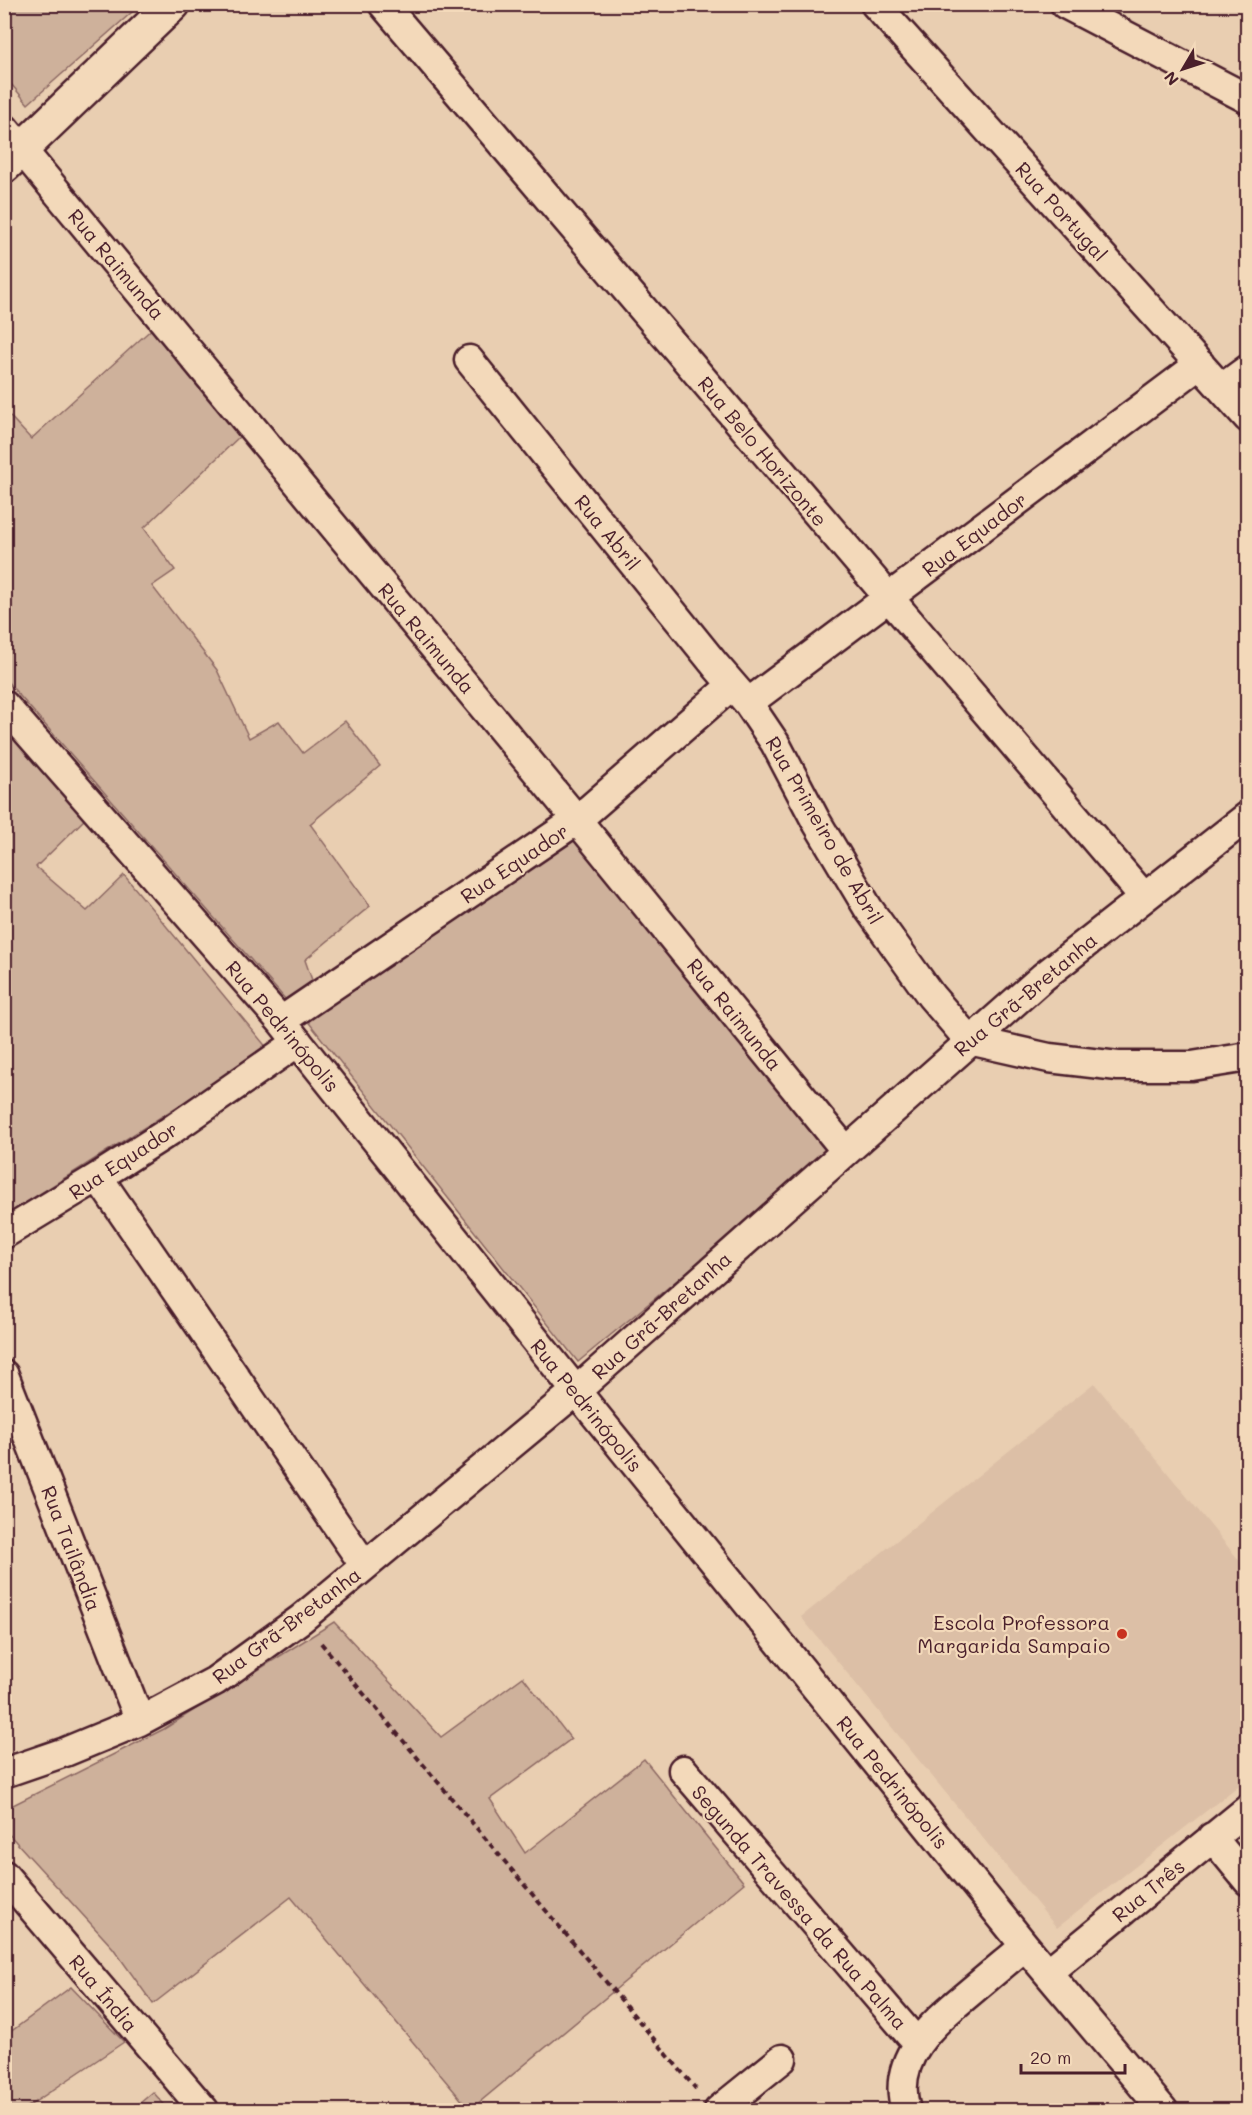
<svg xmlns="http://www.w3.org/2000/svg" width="1252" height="2115" font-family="Mali,sans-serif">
<rect width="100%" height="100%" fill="#e9ceb1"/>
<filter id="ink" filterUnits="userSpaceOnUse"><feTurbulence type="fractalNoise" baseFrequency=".0167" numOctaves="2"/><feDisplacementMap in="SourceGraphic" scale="12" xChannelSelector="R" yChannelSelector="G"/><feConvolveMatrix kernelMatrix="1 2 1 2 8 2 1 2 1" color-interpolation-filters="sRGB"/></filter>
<g filter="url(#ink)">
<!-- built -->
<path fill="#dcbfa6" d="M1094,1383L1247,1570V1779L1057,1928L801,1617Z"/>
<!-- green -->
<path fill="#ceb19b" stroke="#8c6863" stroke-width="1.5" d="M4,5L5,4L140,5L28,104L5,77Z
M156,325L239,437L144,528L175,570L152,586L217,670L249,738L279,721L303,753L345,721L380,766L310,824L370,906L305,960L313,983L286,1000L5,679L4,410L31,439Z
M5,728L86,818L36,867L87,911L124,875L268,1049L5,1216Z
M574,839L831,1153L578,1362L306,1019Z
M334,1622L441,1737L523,1677L571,1739L490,1799L525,1853L644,1759L744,1883L470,2110L291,1897L153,2004L113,1948L5,1830V1809L164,1729Z
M71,1987L124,2042L23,2110H5V2036Z
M153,2092L169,2110H132Z"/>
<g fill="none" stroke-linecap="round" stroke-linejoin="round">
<defs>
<path id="street" d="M383,4L1144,897
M875,4L1248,418
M1065,4L1248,99
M4,128L577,820L846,1151
M469,360L716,666L748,703L775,743L816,821L868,908L931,996L969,1040L1049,1058L1118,1066H1192L1248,1057
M1222,388L1248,369
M748,703L1200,364
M4,705L281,1021L576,1391L1025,1946L1163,2110
M281,1021L577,820L732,685
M98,1177L365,1566
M4,1234L98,1177L170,1131L298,1042
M4,1375L140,1721
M683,1770L917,2043
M4,1773L65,1752L140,1721L215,1681L301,1619L576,1391L1043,977L1248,816
M1212,1837L1248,1881
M4,1875L204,2110
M1048,1972L1248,1809
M719,2110L782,2059
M906,2110C890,2059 933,2023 969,1993C988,1977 1007,1961 1025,1946"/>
<path id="secondary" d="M4,166L173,4"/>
</defs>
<!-- street casing -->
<use href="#street" stroke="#4a1f2b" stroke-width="33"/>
<!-- secondary casing -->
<use href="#secondary" stroke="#4a1f2b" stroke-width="38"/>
<!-- path -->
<path stroke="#4a1f2b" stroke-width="4" stroke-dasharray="6 4.5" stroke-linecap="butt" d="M321,1643L696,2089"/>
<!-- street -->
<use href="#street" stroke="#f3d9ba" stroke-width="28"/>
<!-- secondary -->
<use href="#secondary" stroke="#f3d9ba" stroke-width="33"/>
</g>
</g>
<!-- markers -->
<circle fill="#c8321e" stroke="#f3d9ba" stroke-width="2" cx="1122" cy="1634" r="6"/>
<g text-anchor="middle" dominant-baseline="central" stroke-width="4.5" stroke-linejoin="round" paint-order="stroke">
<!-- street labels -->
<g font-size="20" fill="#4a1f2b" stroke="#f3d9ba">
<text transform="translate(1062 211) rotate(48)">Rua Portugal</text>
<text transform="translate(117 264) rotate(50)">Rua Raimunda</text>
<text transform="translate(763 451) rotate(50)">Rua Belo Horizonte</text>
<text transform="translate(608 532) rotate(51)">Rua Abril</text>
<text transform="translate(974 534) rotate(-37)">Rua Equador</text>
<text transform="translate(427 638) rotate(50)">Rua Raimunda</text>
<text transform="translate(825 830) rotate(60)">Rua Primeiro de Abril</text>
<text transform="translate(514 863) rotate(-34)">Rua Equador</text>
<text transform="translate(1025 994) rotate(-40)">Rua Grã-Bretanha</text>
<text transform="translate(735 1014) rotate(51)">Rua Raimunda</text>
<text transform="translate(283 1026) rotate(50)">Rua Pedrinópolis</text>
<text transform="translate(123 1160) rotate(-33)">Rua Equador</text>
<text transform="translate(661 1315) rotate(-42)">Rua Grã-Bretanha</text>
<text transform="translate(587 1405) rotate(51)">Rua Pedrinópolis</text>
<text transform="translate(72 1548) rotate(69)">Rua Tailândia</text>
<text transform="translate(286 1625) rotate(-37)">Rua Grã-Bretanha</text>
<text transform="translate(893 1782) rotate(51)">Rua Pedrinópolis</text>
<text transform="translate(1148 1890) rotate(-39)">Rua Três</text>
<text transform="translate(800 1907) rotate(49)">Segunda Travessa da Rua Palma</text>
<text transform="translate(104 1993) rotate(50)">Rua Índia</text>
</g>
<!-- poi labels -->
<g font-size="20" fill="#4a1f2b" stroke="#f3d9ba" text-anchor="end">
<text x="1110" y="1622">Escola Professora<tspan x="1110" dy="23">Margarida Sampaio</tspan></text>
</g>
</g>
<!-- margin -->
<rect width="1252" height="2115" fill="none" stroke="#f3d9ba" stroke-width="24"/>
<rect x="12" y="12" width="1228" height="2091" fill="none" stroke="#4a1f2b" stroke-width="2" filter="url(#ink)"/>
<!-- north arrow -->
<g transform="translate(1183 69) rotate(231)" stroke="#f3d9ba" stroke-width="4.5" paint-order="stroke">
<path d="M0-4.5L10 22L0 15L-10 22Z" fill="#4a1f2b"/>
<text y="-9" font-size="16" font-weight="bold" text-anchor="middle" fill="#4a1f2b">N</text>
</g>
<!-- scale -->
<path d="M1021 2064v9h104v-9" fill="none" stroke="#4a1f2b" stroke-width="3"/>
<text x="1030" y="2064" font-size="18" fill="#4a1f2b" stroke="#f3d9ba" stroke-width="4.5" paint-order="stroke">20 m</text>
</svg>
